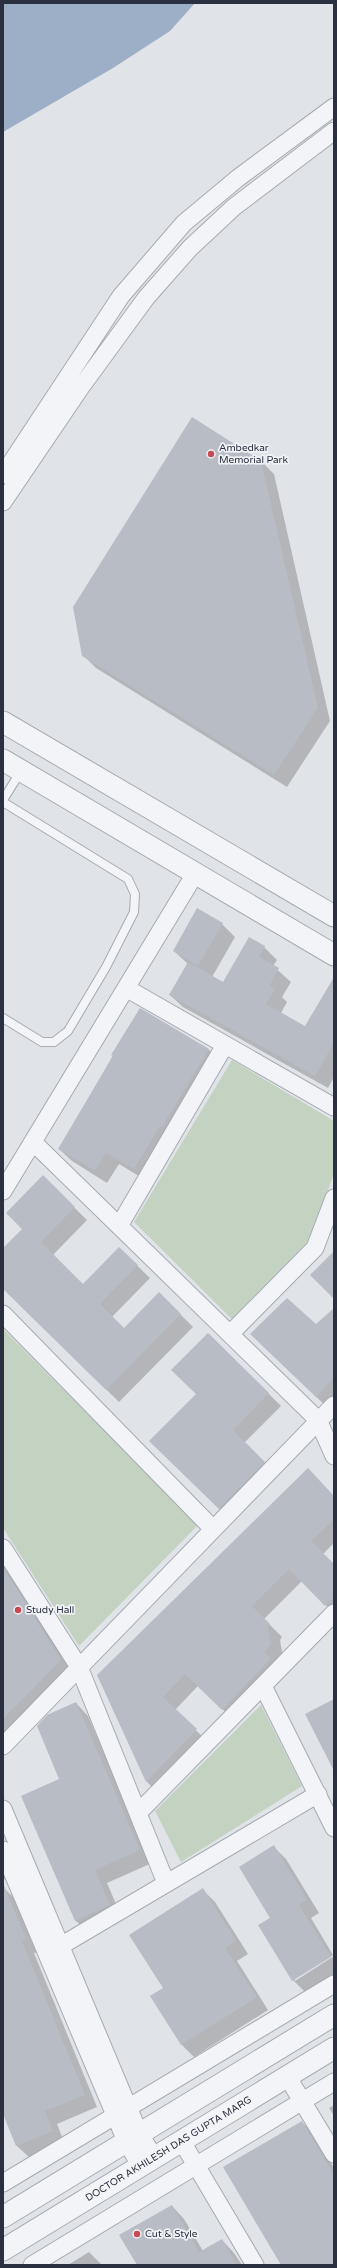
<svg xmlns="http://www.w3.org/2000/svg" width="337" height="2268" font-family="'Varela Round',sans-serif">
<rect width="100%" height="100%" fill="#e0e3e8"/>
<!-- green -->
<path fill="#c4d2c2" d="M232,1060L334,1121V1173L310,1239L232,1319L134,1222Z
M3,1329L198,1525L79,1646L3,1528Z
M261,1705L302,1786L181,1862L155,1811Z"/>
<!-- water -->
<path fill="#9daec7" d="M3,3H195L170,31L113,68L3,132Z"/>
<!-- shadow -->
<path fill="#0003" d="M261,461L274,474L330,721L287,787L96,668L83,655Z
M198,910L222,924L235,937L212,977L223,983L264,947L277,960L273,966L291,982L282,997L287,1002L281,1013L306,1028L334,991V1077L328,1088L183,1007L170,995L188,964L174,951Z
M140,1009L209,1050L221,1062L147,1181L119,1164L107,1183L72,1161L59,1149Z
M43,1177L87,1220L53,1255L83,1285L119,1248L150,1278L112,1317L124,1329L159,1293L193,1327L119,1402L3,1288V1249L23,1229Z
M334,1310V1403L329,1409L263,1346L316,1325Z
M209,1334L281,1406L244,1443L277,1475L232,1521L151,1441L197,1394Z
M334,1497V1543L323,1554L334,1565V1613L302,1581L264,1619L282,1637L280,1640L283,1657L235,1721L198,1686L175,1710L208,1742L159,1794L147,1782L98,1676Z
M3,1552L73,1672L3,1742Z
M76,1703L88,1716L152,1863L107,1883L122,1918L89,1933L76,1921L22,1796L61,1779Z
M274,1847L286,1859L319,1913L311,1918L333,1955L295,1978V1981L334,1956V1975L306,1993L293,1980L259,1925L271,1918Z
M3,1868L7,1878L3,1880Z
M5,1889L18,1902L38,1952L34,1953L97,2107L57,2124L65,2144L30,2158L17,2146L3,2111V1890Z
M203,1890L215,1902L248,1954L237,1961L268,2010L194,2057L182,2045L151,1996L164,1988Z
M334,2105V2116L329,2108Z
M302,2122L314,2134L334,2168V2265H282Z
M172,2206L184,2219L203,2251L222,2240L234,2253L242,2265H138Z
M89,2252L102,2265H68Z"/>
<!-- building -->
<path fill="#b8bcc5" d="M192,417L261,461L318,708L274,775L82,656L73,607Z
M197,908L223,923L198,966L173,951Z
M249,937L265,946L259,957L279,968L270,985L275,989L266,1004L305,1026L334,977V1043L315,1076L169,995L188,962L223,982Z
M140,1008L209,1049L162,1127L160,1126L134,1169L106,1153L95,1171L58,1149L113,1056L111,1055Z
M43,1175L75,1207L41,1242L83,1284L119,1247L138,1265L100,1304L124,1328L159,1292L181,1314L106,1390L3,1289V1248L22,1229L6,1213Z
M334,1251V1299L310,1275Z
M287,1298L316,1324L334,1308V1378L316,1397L250,1334Z
M208,1333L269,1393L233,1430L265,1462L219,1509L149,1441L196,1394L171,1370Z
M308,1468L334,1496V1520L311,1541L334,1564V1597L325,1606L289,1569L252,1606L270,1624L268,1627L271,1644L264,1652L271,1658L222,1710L185,1674L163,1697L197,1729L146,1782L97,1675Z
M3,1567L61,1660L3,1719Z
M334,1699V1771L305,1714Z
M76,1702L140,1850L95,1870L110,1905L75,1921L21,1796L59,1779L37,1726L47,1715Z
M274,1845L307,1900L299,1905L331,1957L292,1981L258,1925L270,1918L239,1867Z
M3,1883L26,1939L22,1941L85,2095L45,2111L53,2131L16,2146L3,2114Z
M203,1888L236,1941L225,1948L257,1997L181,2045L150,1996L163,1988L129,1935Z
M302,2121L334,2175V2265H281L223,2167Z
M172,2205L199,2252L222,2239L237,2265H137L119,2235Z"/>
<g fill="none" stroke-linecap="round" stroke-linejoin="round">
<defs>
<path id="service" d="M3,800L21,771
M3,802L128,879L135,894L134,912L106,967L68,1031L54,1042H42L3,1018"/>
<path id="minor" d="M3,475L121,296L184,223L238,178L334,107
M3,502L81,387L146,298L190,248L234,207L334,131
M126,988L334,1107
M33,1142L318,1420L334,1456
M3,1191L195,874
M119,1226L225,1045
M3,1314L213,1529
M230,1334L315,1248L334,1198
M3,1548L79,1667L166,1883
M263,1686L334,1828
M3,1746L334,1405
M3,1809L139,2133L154,2157
M138,1813L334,1613
M3,1850L126,2141L140,2165
M52,1951L318,1794
M287,2076L334,2154
M181,2140L255,2265
M3,2183L334,1984
M32,2265L334,2082"/>
<g id="tertiary">
<path d="M3,722L334,916"/>
<path d="M3,760L334,955"/>
<path d="M3,2217L334,2015"/>
<path id="s1" d="M3,2250L334,2048"/>
</g>
</defs>
<!-- service casing -->
<use href="#service" stroke="#a6aab2" stroke-width="10"/>
<!-- minor casing -->
<use href="#minor" stroke="#a6aab2" stroke-width="19"/>
<!-- tertiary casing -->
<use href="#tertiary" stroke="#a6aab2" stroke-width="23"/>
<!-- service -->
<use href="#service" stroke="#f3f4f7" stroke-width="8"/>
<!-- minor -->
<use href="#minor" stroke="#f3f4f7" stroke-width="17"/>
<!-- tertiary -->
<use href="#tertiary" stroke="#f3f4f7" stroke-width="21"/>
</g>
<!-- markers -->
<g fill="#c74b54" stroke="#f0f2f6" stroke-width="1.5">
<circle cx="211" cy="454" r="4"/>
<circle cx="18" cy="1610" r="4"/>
<circle cx="137" cy="2234" r="4"/>
</g>
<g text-anchor="middle" dominant-baseline="central" stroke-width="3.5" stroke-linejoin="round" paint-order="stroke">
<!-- poi labels -->
<g font-size="10" fill="#2a303f" stroke="#f0f2f6" text-anchor="start">
<text x="219" y="448">Ambedkar<tspan x="219" dy="12">Memorial Park</tspan></text>
<text x="26" y="1610">Study Hall</text>
<text x="145" y="2234">Cut &amp; Style</text>
</g>
<!-- street labels -->
<g font-size="10" fill="#2a303f" stroke="#f0f2f6">
<text stroke="none"><textPath href="#s1" startOffset="194">DOCTOR AKHILESH DAS GUPTA MARG</textPath></text>
</g>
</g>
<!-- border -->
<rect width="337" height="2268" fill="none" stroke="#2a303f" stroke-width="8"/>
</svg>
